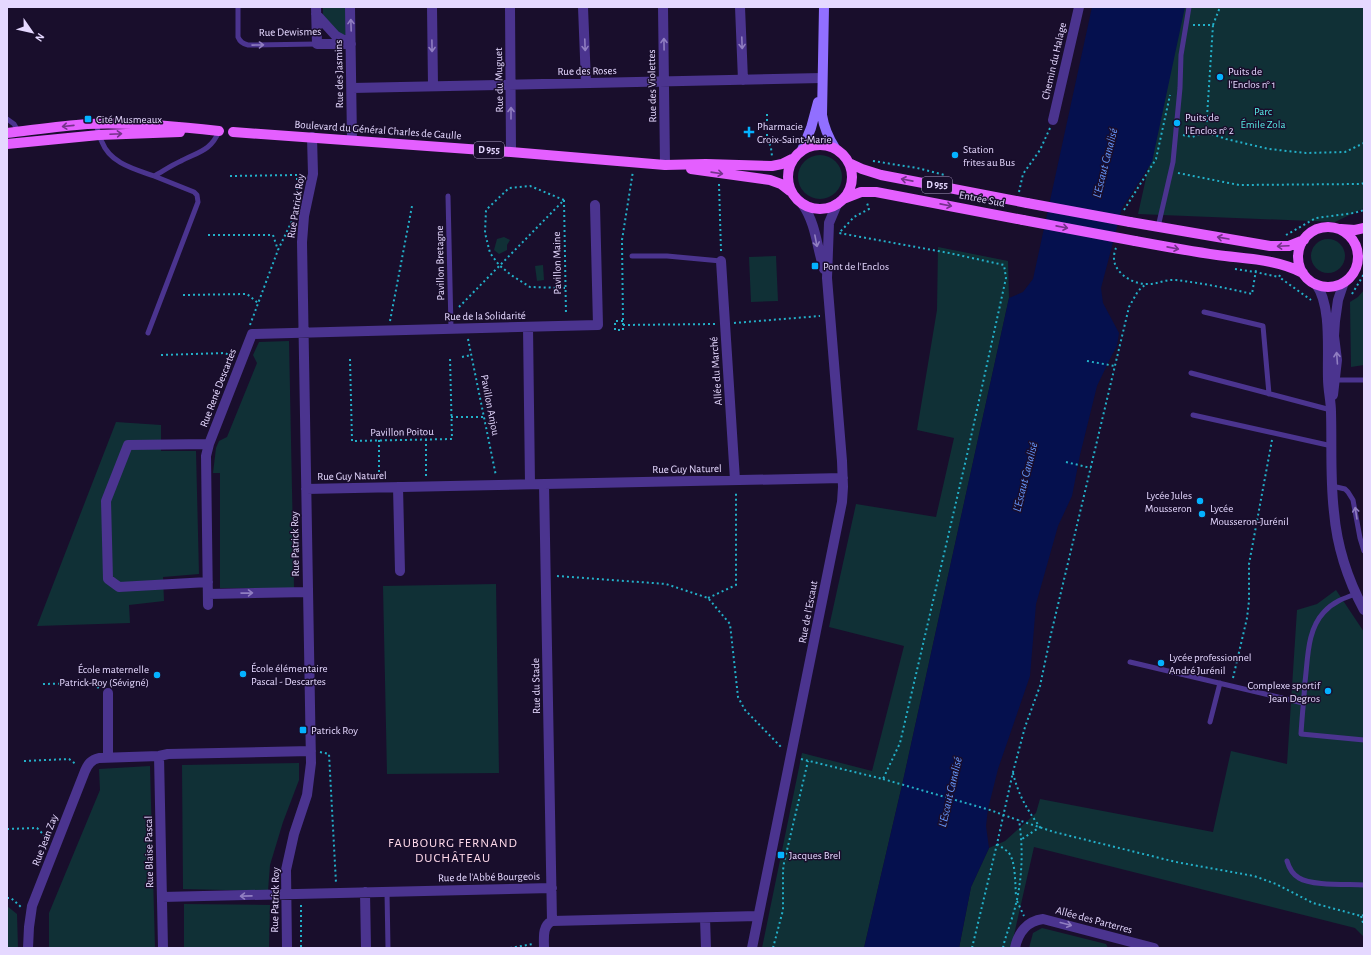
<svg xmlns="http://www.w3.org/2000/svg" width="1371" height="955" font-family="'Alegreya Sans',sans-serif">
<rect width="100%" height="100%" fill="#190e2c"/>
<!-- green -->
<path fill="#103036" d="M323,7H346L347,38L342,37L323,15Z
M1184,7H1364V208L1335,222L1138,214Z
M798 177a22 22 0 1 1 44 0a22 22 0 1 1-44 0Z
M504,237L510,240L507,245V250L499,254L494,250L497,239Z
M1311 256a17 17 0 1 1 34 0a17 17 0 1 1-34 0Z
M938,247L1008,261L1009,298L903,781L864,948H762L802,753L872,771L904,646L829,627L856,504L936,517L954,438L917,430L937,310Z
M776,256L778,301L751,302L749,257Z
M543,265L544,280L537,281L535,266Z
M1364,290V365L1351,367L1350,302L1358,297Z
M289,341L294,588H220V473H213L216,448L219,441L227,437L257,363L253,355L259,342Z
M116,422L161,425V451H196L199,574L163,577L164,601L129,605L130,623L37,626Z
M496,584L499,773L387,774L383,586Z
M1336,590L1364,632V937L1355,928L1034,847L1011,948H959L971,887L989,848L1005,841L1036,813L1040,799L1213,832L1231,751L1287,764L1297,610L1317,604Z
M299,763V780L283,822L270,865L268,891L183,889L182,765Z
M150,766L155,948H49V913L100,790L99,769Z
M184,904L270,905L269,948H184Z
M7,906L17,914L18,948H7Z
M1042,928L1106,944L1108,948H1029L1033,933Z"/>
<!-- water -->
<path fill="#05104e" d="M1092,7H1185L1152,162L1122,208L1101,288L1103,303L1119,333L1117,346L1111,357L1097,386L1080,455L1072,496L1058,526L1036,604L1030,676L998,769L988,809L986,826L989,848L971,887L959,948H864L903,781L1009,298L1023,292L1033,279Z"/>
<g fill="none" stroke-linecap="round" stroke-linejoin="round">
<!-- path -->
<path stroke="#23b0c9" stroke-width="2" stroke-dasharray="2 3" stroke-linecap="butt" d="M1193,25H1213L1220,7
M767,114V136L771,148L772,156
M1206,132L1213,25
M1183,135L1192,137L1206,132L1226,139L1269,149L1306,153L1345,152L1364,143
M873,161L917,168L945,175
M1178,173L1239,185L1361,184L1364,183
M230,176L297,175V195
M719,184L721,251
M1019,192L1023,174L1040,150L1050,128
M564,200L566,315
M1124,210L1156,159L1170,95
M208,235H273L278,250
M1286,235L1316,218L1354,213L1364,210
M1116,248C1115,250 1114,254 1114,257C1113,272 1132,284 1146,284C1156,285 1165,279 1176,280C1201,283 1227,288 1252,294L1256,270
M1235,269L1255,272L1279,277
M1280,275L1279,277L1311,300
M1352,294L1364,274
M183,295L247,294L258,303
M459,307L564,200L530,186L509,188L486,210L485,233L490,253L499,265L511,275L530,287L565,288
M390,321L412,206
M623,321H615V330H623V321L622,240L633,171
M734,323L820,316
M250,325L278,250L292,221
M623,325L716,324
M468,339L496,476
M161,355L225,353L233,357
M462,357L471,355
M350,359L352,441L452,439L450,357
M1087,361L1115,366
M451,417H484
M426,439V476
M379,440V477
M1066,462L1091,468
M557,576L666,584L708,598L730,624L738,697L745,710L782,748
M708,598L736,585V491
M1233,678L1247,618L1249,601V564L1272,440
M43,684L89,683L99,688
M320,752L329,754L336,883
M801,759L883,779L900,743L967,455L1006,278L1004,265L949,253L839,233L854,217L869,209L867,203
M24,761L69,759L77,765
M1013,773C1018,794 1027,810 1040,827L1022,839
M1012,818L1054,832L1176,862L1254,876L1276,884L1313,903L1361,916L1364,915
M7,829L37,828L47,838
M997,844C1001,847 1005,849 1008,852C1016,860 1015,885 1016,896
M7,898H11L21,907
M1017,901L1024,916
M301,905V948
M1361,916L1364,926
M510,948L533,944
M773,948L783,910V870L784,863L808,761
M972,948L997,844L1013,772L1025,727L1040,686L1051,634L1129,307L1138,291L1146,284
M1003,948C1005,937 1009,929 1012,918C1022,887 1024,853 1019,820"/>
<!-- lane -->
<path stroke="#4b348f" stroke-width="5" d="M238,7V37C240,42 243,44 248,45L317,44
M7,119L14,124L18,131
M96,124C98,130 99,137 102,142C110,163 134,169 154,176
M448,196L451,328
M1158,227L1173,162L1180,88L1181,55L1189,7
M632,256H667L721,261
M1204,312L1263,326L1269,394
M148,333L198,202L197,195L194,192L154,176C163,171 172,165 181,161C198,152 211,151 219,131
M1191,373L1331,410
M1333,380H1364
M1193,415L1332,446
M1332,486L1345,489L1348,492L1353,500L1360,538L1364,551
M1356,594C1344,598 1333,602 1324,612C1307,630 1308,658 1305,682C1304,699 1302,716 1301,734L1364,740
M1130,662L1303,703
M1210,722L1220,683
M1287,861C1289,868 1292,874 1299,878C1312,886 1348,884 1364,885
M387,892L388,948"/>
<!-- street -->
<path stroke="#4b348f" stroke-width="10" d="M316,7L317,44H351
M350,7L352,140
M432,7L433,86
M510,7L511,152
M583,7L586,83
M663,7L665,165
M740,7L743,80
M316,14L336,36L347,42
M352,88L822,78
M1053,120L1079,7
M803,205C816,224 817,248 824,269
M721,261L735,480
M1316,284C1332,306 1327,352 1328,379C1328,390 1331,401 1331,412C1332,446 1330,479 1334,512C1337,547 1348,580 1364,610
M528,327L530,484
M1333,395L1337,360L1334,336L1335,321L1338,300L1344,282
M544,484L552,921
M398,487L400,571
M306,489L843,478
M208,582L119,587L108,579L106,501L128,445L209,444
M208,594L308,592
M208,605L206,456L209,444L252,334L598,325L595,205
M108,693V757
M159,756L163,948
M365,892L366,948
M162,897L552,888
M705,918L706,948
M552,921L758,916
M28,948L29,927L32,906L85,771C88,764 91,760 99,758L159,756L168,754L311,751
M287,948L286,870L294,834L307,795L311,763L302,242L304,216L313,174L312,137
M544,948C544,938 542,926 552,921
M752,948L842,502L843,487L842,461L827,278L829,223L837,204
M1015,948C1018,933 1027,921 1043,919L1154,948"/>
<!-- secondary -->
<path stroke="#916fff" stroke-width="10" d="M824,7L822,115C824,128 828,137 835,148
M802,150L811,128L818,102"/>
<!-- primary -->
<path stroke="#e45fff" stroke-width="10" d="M233,132L511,152L665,165L706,164L772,166L782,164L792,159
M7,133C33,130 60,126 87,124C131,122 175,126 219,131
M7,144L99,135L180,132
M788 177a32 32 0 1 1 64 0a32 32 0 1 1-64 0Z
M849,163L862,169L881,175L1027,203
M691,169L770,180L781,184L790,191
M843,199L861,192H876L1023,220
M1130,222L1270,246H1289L1304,240
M1298 257a30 30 0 1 1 60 0a30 30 0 1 1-60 0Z
M1341,229L1355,230L1364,228
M1135,241C1162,246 1189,251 1217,255C1246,259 1277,259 1303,273"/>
<!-- path-bridge -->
<path stroke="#23b0c9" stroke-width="2" stroke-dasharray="2 3" stroke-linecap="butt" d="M883,779L990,810L1012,818"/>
<!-- primary-bridge -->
<path stroke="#e45fff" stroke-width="10" d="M1027,203L1130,222
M1023,220L1135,241"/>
</g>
<!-- one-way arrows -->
<defs><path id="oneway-shaft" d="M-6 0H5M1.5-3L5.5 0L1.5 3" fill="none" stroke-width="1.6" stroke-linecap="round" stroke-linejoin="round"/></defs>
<g stroke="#907ec1">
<use href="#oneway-shaft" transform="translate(351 25) rotate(-92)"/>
<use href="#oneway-shaft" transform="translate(742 43) rotate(88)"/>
<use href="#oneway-shaft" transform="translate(664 44) rotate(-91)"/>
<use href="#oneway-shaft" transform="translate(258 45) rotate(-1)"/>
<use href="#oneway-shaft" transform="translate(585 45) rotate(88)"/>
<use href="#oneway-shaft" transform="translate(432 46) rotate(89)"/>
<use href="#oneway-shaft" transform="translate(511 113) rotate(-90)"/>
<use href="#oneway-shaft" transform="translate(816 241) rotate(79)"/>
<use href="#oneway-shaft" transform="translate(1337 358) rotate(-94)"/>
<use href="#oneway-shaft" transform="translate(1356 513) rotate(-99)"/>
<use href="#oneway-shaft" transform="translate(247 593) rotate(-1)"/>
<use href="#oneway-shaft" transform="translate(246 896) rotate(179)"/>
<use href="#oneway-shaft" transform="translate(1066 924) rotate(15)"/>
</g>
<g stroke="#74328b">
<use href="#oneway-shaft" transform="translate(68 126) rotate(174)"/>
<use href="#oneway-shaft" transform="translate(116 134) rotate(-3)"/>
<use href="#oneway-shaft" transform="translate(717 173) rotate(8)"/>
<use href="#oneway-shaft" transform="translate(907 180) rotate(-169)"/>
<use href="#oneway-shaft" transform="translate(946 205) rotate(11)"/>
<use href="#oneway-shaft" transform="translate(1062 227) rotate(11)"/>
<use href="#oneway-shaft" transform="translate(1223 238) rotate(-170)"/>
<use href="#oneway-shaft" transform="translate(1283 246) rotate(177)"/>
<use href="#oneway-shaft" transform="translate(1173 248) rotate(11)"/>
</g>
<!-- markers -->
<g fill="#04b2ff" stroke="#190e2c" stroke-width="1.5">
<circle cx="1220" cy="77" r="4"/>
<rect x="84" y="115" width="8" height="8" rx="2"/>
<circle cx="1177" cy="123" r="4"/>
<path d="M747 126h4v4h4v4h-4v4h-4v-4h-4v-4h4z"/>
<circle cx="955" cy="155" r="4"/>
<rect x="811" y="262" width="8" height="8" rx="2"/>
<circle cx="1200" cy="501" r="4"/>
<circle cx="1202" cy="514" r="4"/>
<circle cx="1161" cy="663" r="4"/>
<circle cx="243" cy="674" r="4"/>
<circle cx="157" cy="675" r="4"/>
<circle cx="1328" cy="691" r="4"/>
<rect x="299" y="726" width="8" height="8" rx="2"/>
<rect x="777" y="851" width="8" height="8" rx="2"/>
</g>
<g text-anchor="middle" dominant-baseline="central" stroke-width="3" stroke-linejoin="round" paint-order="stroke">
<!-- shield labels -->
<g fill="#190e2c" stroke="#a89bc0" stroke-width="1">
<rect x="474" y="142" width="30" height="16" rx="3"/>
<rect x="922" y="177" width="30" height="16" rx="3"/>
</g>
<g font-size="10" font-weight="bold" fill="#e5d8ff">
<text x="489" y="150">D 955</text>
<text x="937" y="185">D 955</text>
</g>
<!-- street labels -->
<g font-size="11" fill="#e5d8ff" stroke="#190e2c">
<text transform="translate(290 32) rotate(-1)">Rue Dewismes</text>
<text transform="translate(1054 61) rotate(-77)">Chemin du Halage</text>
<text transform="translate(587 71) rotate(-1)">Rue des Roses</text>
<text transform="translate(339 74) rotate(-91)">Rue des Jasmins</text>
<text transform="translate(499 80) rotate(-91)">Rue du Muguet</text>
<text transform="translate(652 86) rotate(-91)">Rue des Violettes</text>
<text transform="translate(378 130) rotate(4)">Boulevard du Général Charles de Gaulle</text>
<text transform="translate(982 199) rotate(11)">Entrée Sud</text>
<text transform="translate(296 206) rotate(-81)">Rue Patrick Roy</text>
<text transform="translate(440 263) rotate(-91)">Pavillon Bretagne</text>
<text transform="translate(557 263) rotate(-91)">Pavillon Maine</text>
<text transform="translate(485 316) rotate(-1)">Rue de la Solidarité</text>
<text transform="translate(716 371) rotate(-94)">Allée du Marché</text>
<text transform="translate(218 388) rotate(-69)">Rue René Descartes</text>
<text transform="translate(490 405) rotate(79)">Pavillon Anjou</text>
<text transform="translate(402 432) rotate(-1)">Pavillon Poitou</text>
<text transform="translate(687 469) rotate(-1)">Rue Guy Naturel</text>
<text transform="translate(352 476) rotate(-1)">Rue Guy Naturel</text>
<text transform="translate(295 544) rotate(-91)">Rue Patrick Roy</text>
<text transform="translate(808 612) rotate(-79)">Rue de l'Escaut</text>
<text transform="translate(536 686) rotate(-91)">Rue du Stade</text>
<text transform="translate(45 840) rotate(-69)">Rue Jean Zay</text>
<text transform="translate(149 852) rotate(-91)">Rue Blaise Pascal</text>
<text transform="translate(489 877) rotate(-1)">Rue de l'Abbé Bourgeois</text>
<text transform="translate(275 900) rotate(-89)">Rue Patrick Roy</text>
<text transform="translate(1094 920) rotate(15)">Allée des Parterres</text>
</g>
<!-- poi labels -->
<g font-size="11" fill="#e5d8ff" stroke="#190e2c" text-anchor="start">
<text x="1228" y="71">Puits de<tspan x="1228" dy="13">l'Enclos n° 1</tspan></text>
<text x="1185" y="117">Puits de<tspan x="1185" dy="13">l'Enclos n° 2</tspan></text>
<text x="96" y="119">Cité Musmeaux</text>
<text x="757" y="126">Pharmacie<tspan x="757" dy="13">Croix-Saint-Marie</tspan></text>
<text x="963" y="149">Station<tspan x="963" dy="13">frites au Bus</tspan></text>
<text x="823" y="266">Pont de l'Enclos</text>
<text x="1192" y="495" text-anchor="end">Lycée Jules<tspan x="1192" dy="13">Mousseron</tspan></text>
<text x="1210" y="508">Lycée<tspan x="1210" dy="13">Mousseron-Jurénil</tspan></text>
<text x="1169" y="657">Lycée professionnel<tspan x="1169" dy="13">André Jurénil</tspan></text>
<text x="251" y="668">École élémentaire<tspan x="251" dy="13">Pascal - Descartes</tspan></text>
<text x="149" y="669" text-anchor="end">École maternelle<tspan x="149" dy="13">Patrick-Roy (Sévigné)</tspan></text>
<text x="1320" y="685" text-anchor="end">Complexe sportif<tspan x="1320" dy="13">Jean Degros</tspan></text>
<text x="311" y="730">Patrick Roy</text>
<text x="789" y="855">Jacques Brel</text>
</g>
<!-- park labels -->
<g font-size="11" fill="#57ede6" stroke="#190e2c">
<text x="1263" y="111">Parc<tspan x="1263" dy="13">Émile Zola</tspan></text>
</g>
<!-- water labels -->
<g font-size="12" font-style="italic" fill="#69f" stroke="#190e2c">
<text transform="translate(1105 163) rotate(-76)">L'Escaut Canalisé</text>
<text transform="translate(1025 477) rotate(-76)">L'Escaut Canalisé</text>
<text transform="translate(950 792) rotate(-77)">L'Escaut Canalisé</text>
</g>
<!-- quarter labels -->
<g font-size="13" letter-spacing="1" fill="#ffdaea" stroke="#190e2c">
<text x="453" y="843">FAUBOURG FERNAND<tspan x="453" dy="15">DUCHÂTEAU</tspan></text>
</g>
</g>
<!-- border -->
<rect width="1371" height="955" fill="none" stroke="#e5d8ff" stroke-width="16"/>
<!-- north arrow -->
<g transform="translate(32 32) rotate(124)" stroke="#190e2c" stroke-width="3" paint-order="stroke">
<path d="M0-3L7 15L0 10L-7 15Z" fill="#e5d8ff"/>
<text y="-6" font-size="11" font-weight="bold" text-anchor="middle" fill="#e5d8ff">N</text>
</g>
</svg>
